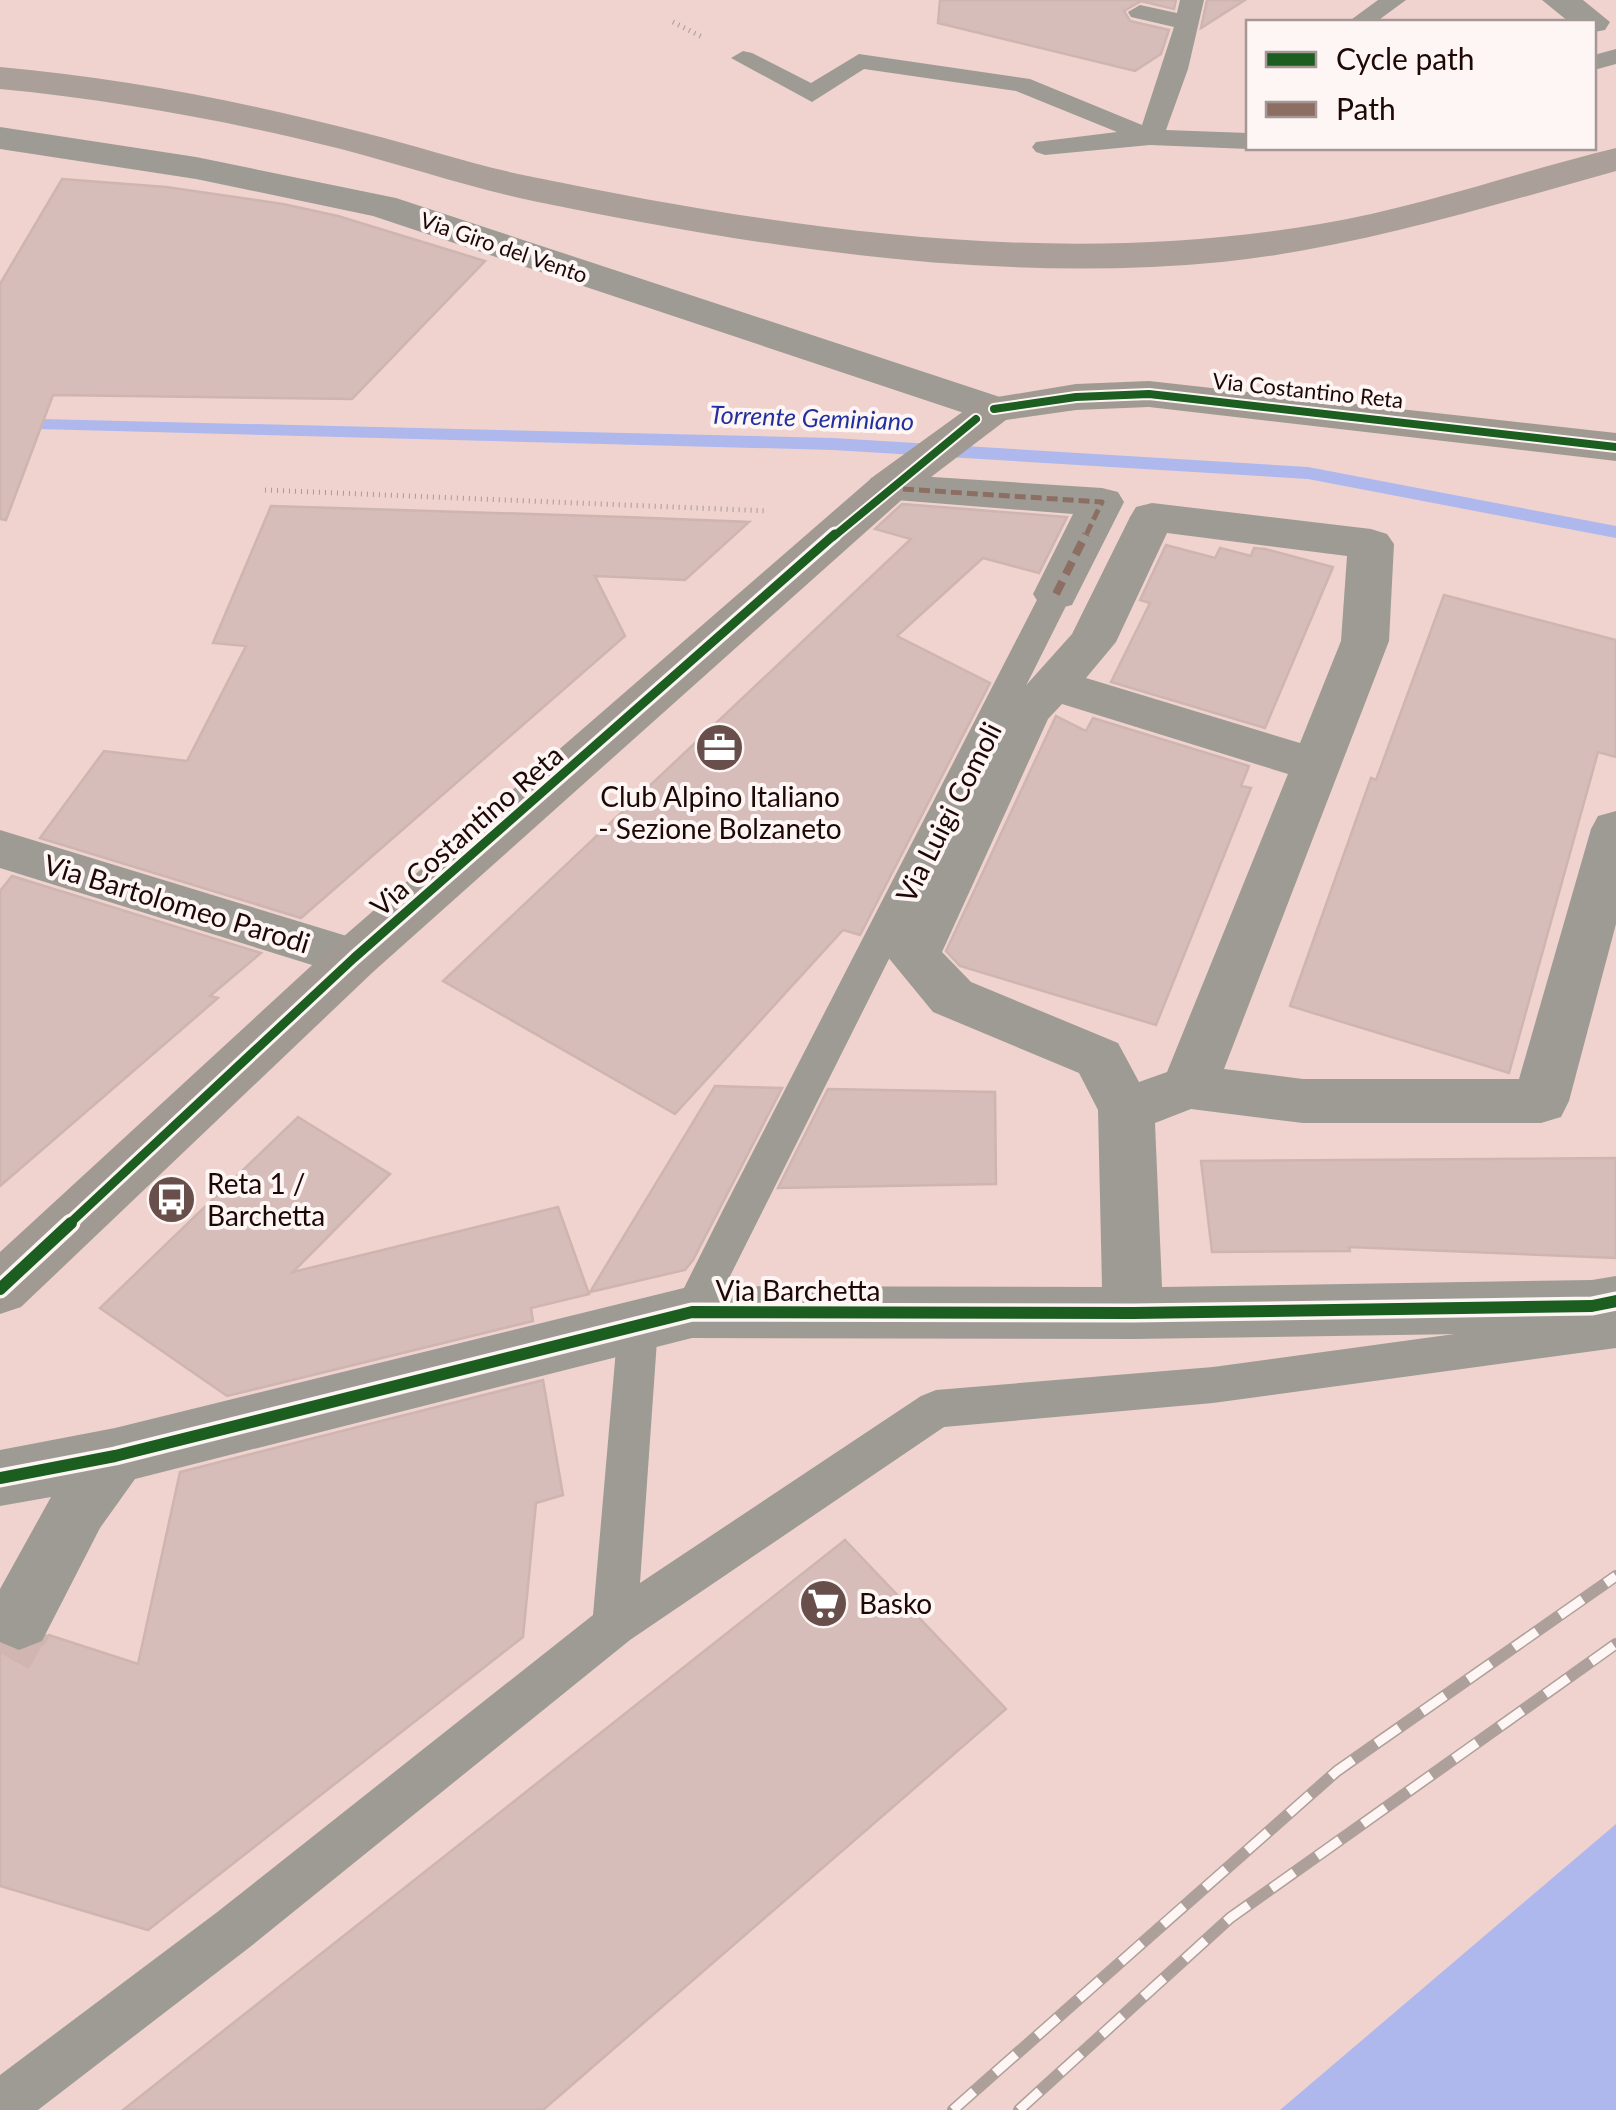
<svg xmlns="http://www.w3.org/2000/svg" width="1616" height="2110" font-family="Lato,sans-serif">
<rect width="100%" height="100%" fill="#f0d3ce"/>
<!-- water -->
<path fill="#aeb8ec" d="M1616,1824V2110H1280Z"/>
<g fill="none" stroke-linecap="round" stroke-linejoin="round">
<!-- stream -->
<path fill="#aeb8ec" fill-rule="evenodd" d="M0,418L833,438L1308,467L1616,526V538L1308,479L833,450L0,428Z"/>
</g>
<!-- building -->
<path fill="#d6bdb9" stroke="#ceb5b0" stroke-width="2.5" d="M940,0H1176L1174,9L1141,1L1124,11L1130,21L1169,30L1161,54L1135,71L938,23Z
M1207,0H1245L1201,28Z
M62,179L166,187L283,204L338,216L485,261L352,399L53,395L6,520L0,519V284Z
M902,504L1067,517L1039,573L983,558L897,636L990,683L860,935L843,930L675,1114L443,981L911,539L875,529Z
M271,506L625,517L749,522L685,580L595,576L625,636L301,918L40,838L104,751L187,761L246,646L213,643Z
M1166,545L1215,558L1220,548L1251,556L1254,548L1265,549L1333,567L1265,728L1111,682L1150,603L1140,600Z
M1444,595L1616,640V757L1598,752L1509,1073L1290,1006L1371,778L1376,780Z
M1056,716L1086,731L1093,718L1249,766L1241,786L1251,788L1156,1025L960,966L946,951Z
M12,876L261,953L210,996L218,998L0,1186V891Z
M715,1086L782,1088L693,1260L685,1270L590,1292Z
M828,1089L995,1092L996,1184L778,1188Z
M298,1117L390,1174L293,1272L558,1207L589,1294L531,1308L533,1321L227,1396L100,1308Z
M1616,1158V1258L1349,1247L1350,1251L1212,1252L1201,1161Z
M543,1380L563,1495L536,1503L523,1637L148,1930L0,1886V1646L20,1654L43,1644L49,1635L138,1664L180,1472Z
M845,1540L1006,1709L543,2110H123Z"/>
<g fill="none" stroke-linecap="round" stroke-linejoin="round">
<!-- street-tunnel -->
<path stroke="#d0b5b0" stroke-width="66" stroke-dasharray="66 32" stroke-linecap="butt" d="M0,1653L19,1619"/>
<!-- path -->
<path stroke="#a69b97" stroke-width="5" stroke-dasharray="1 5" stroke-linecap="butt" d="M673,22L702,37
M265,490L768,511"/>
<!-- lane -->
<path fill="#9e9b95" fill-rule="evenodd" d="M1180,0H1204L1188,69L1166,130L1248,133V148H1253L1248,149L1150,145L1045,155L1036,152L1032,147L1036,142L1117,132L1016,91L864,69L812,102L731,58L743,51L752,53L811,83L859,54L1030,79L1142,125L1174,27L1131,17L1128,12L1140,5L1177,13Z
M1378,0H1406L1376,22H1348Z
M1616,49V64L1594,70V55Z
M1056,584L1067,587L1072,594L706,1324L692,1329L678,1324L672,1312L723,1210L1040,594L1045,587Z
M638,1308L652,1314L658,1326L640,1583L921,1396L936,1390L1213,1367L1616,1312V1348L1213,1403L944,1427L630,1640L250,1947L38,2110H0V2075L216,1913L593,1615L618,1326L624,1314Z"/>
<!-- street -->
<path fill="#9e9b95" fill-rule="evenodd" d="M1542,0H1583L1610,22L1605,30L1594,32V22H1569Z
M0,127L196,157L396,198L1009,400L1015,409L1009,418L994,422L979,418L373,216L196,179L0,149Z
M887,474L1102,488L1118,492L1124,502L1072,605L1056,609L1040,605L1033,594L1073,514L871,498L865,488L871,478Z
M1152,503L1371,529L1387,534L1394,544L1389,641L1224,1069L1303,1079H1519L1591,829L1598,816L1616,811V924L1569,1101L1561,1117L1541,1123H1303L1191,1109L1155,1123L1162,1287L1592,1280L1616,1276V1326L1592,1332L1133,1339L692,1338L135,1479L100,1528L42,1641L19,1650L0,1642V1589L51,1497L0,1506V1450L115,1428L692,1286L1102,1287L1098,1110L1079,1073L933,1012L887,956L1003,711L1072,634L1130,517L1136,507ZM1167,533L1347,556L1341,641L1300,743L1086,678L1116,642ZM1062,704L1288,774L1167,1072L1139,1082L1118,1043L971,982L942,952L1048,719Z
M0,830L373,944L381,958L373,972L354,978L0,868Z"/>
<!-- secondary -->
<path fill="#a09a93" fill-rule="evenodd" d="M1149,381L1616,433V461L1149,407L1076,410L1006,420L906,496L373,972L21,1307L0,1314V1252L335,944L874,476L979,400L1076,384Z"/>
<!-- highway -->
<path fill="#aaa099" fill-rule="evenodd" d="M0,67C124,78 245,102 365,133C422,147 476,166 533,177C790,230 1059,269 1320,224C1421,207 1517,172 1616,148V171C1486,207 1357,248 1222,262C992,284 758,247 533,201C468,187 405,166 341,149C229,121 115,100 0,89Z"/>
<defs>
<path id="rail" d="M953,2110L1337,1771L1616,1576
M1019,2110L1230,1918L1616,1644"/>
</defs>
<!-- rail casing -->
<use href="#rail" stroke="#ada09b" stroke-width="12"/>
<!-- rail -->
<use href="#rail" stroke="#fef6f5" stroke-width="9" stroke-dasharray="28" stroke-linecap="butt"/>
<!-- quiet-far1 -->
<path stroke="#8d6e63" stroke-width="5" stroke-dasharray="11 5" stroke-linecap="butt" d="M887,488L1102,502L1085,537"/>
<!-- quiet -->
<path stroke="#8d6e63" stroke-width="8" stroke-dasharray="14 8" stroke-linecap="butt" d="M1056,594L1086,534"/>
<defs>
<path id="cycleway-far2" d="M994,409L1076,397L1149,394L1616,447
M833,537L976,419"/>
<path id="cycleway-far1" d="M68,1225L354,958L835,534"/>
<path id="cycleway" d="M0,1289L71,1223
M0,1478L115,1456L692,1312L1133,1313L1592,1306L1616,1301"/>
</defs>
<!-- cycleway-far2 casing -->
<use href="#cycleway-far2" stroke="#fef6f5" stroke-width="12"/>
<!-- cycleway-far1 casing -->
<use href="#cycleway-far1" stroke="#fef6f5" stroke-width="15"/>
<!-- cycleway casing -->
<use href="#cycleway" stroke="#fef6f5" stroke-width="19"/>
<!-- cycleway-far2 -->
<use href="#cycleway-far2" stroke="#1b5e20" stroke-width="8"/>
<!-- cycleway-far1 -->
<use href="#cycleway-far1" stroke="#1b5e20" stroke-width="9"/>
<!-- cycleway -->
<use href="#cycleway" stroke="#1b5e20" stroke-width="12"/>
</g>
<!-- icons -->
<defs>
<symbol id="office-disc" viewBox="-11 -11 22 22"><circle r="9.5" fill="#684f4c" stroke="#fef6f5"/><path d="M-6-3h4V-5.5h4V-3h4V5H-6ZM-1-4.5V-3h2v-1.5ZM-6 0V1H6V0Z" fill="#fff"/></symbol>
<symbol id="bus-disc" viewBox="-11 -11 22 22"><circle r="9.5" fill="#684f4c" stroke="#fef6f5"/><path d="M-5-6H5V4H4V6H2V4H-2V6H-4V4H-5ZM-3.5-4V0h7V-4ZM-3.5 1.2v1.5H-2V1.2ZM2 1.2v1.5H3.5V1.2Z" fill="#fff"/></symbol>
<symbol id="supermarket-disc" viewBox="-11 -11 22 22"><circle r="9.5" fill="#684f4c" stroke="#fef6f5"/><path d="M-6-5.5h2.5l.6 2H6L4.5 2H-2.5L-4.4-4H-6ZM-1.5 3.2a1.3 1.3 0 1 0 .1 0ZM3 3.2a1.3 1.3 0 1 0 .1 0Z" fill="#fff"/></symbol>
</defs>
<g fill-rule="evenodd">
<use href="#office-disc" x="692" y="720" width="55" height="55"/>
<use href="#bus-disc" x="144" y="1172" width="55" height="55"/>
<use href="#supermarket-disc" x="796" y="1576" width="55" height="55"/>
</g>
<g text-anchor="middle" dominant-baseline="central" stroke-width="8" stroke-linejoin="round" paint-order="stroke">
<!-- far-street labels -->
<g font-size="22" fill="#1e0806" stroke="#fef6f5">
<text transform="translate(504 247) rotate(19)">Via Giro del Vento</text>
<text transform="translate(1308 390) rotate(6)">Via Costantino Reta</text>
</g>
<!-- far-water labels -->
<g font-size="25" font-style="italic" fill="#21309d" stroke="#fef6f5">
<text transform="translate(812 417) rotate(2)">Torrente Geminiano</text>
</g>
<!-- poi labels -->
<g font-size="28" fill="#1e0806" stroke="#fef6f5" text-anchor="start">
<text x="720" y="796" text-anchor="middle">Club Alpino Italiano<tspan x="720" dy="32">- Sezione Bolzaneto</tspan></text>
<text x="207" y="1183">Reta 1 /<tspan x="207" dy="32">Barchetta</tspan></text>
<text x="859" y="1603">Basko</text>
</g>
<!-- street labels -->
<g font-size="28" fill="#1e0806" stroke="#fef6f5">
<text transform="translate(948 812) rotate(-63)">Via Luigi Comoli</text>
<text transform="translate(466 830) rotate(-41)">Via Costantino Reta</text>
<text transform="translate(177 903) rotate(17)">Via Bartolomeo Parodi</text>
<text x="798" y="1290">Via Barchetta</text>
</g>
</g>
<!-- legend -->
<rect x="1246" y="20" width="350" height="130" fill="#fef6f5" stroke="#a49795" stroke-width="2.5"/>
<rect x="1266" y="52" width="50" height="15" fill="#1b5e20" stroke="#a49795" stroke-width="2.5"/>
<text x="1336" y="70" font-size="30" fill="#1e0806">Cycle path</text>
<rect x="1266" y="102" width="50" height="15" fill="#8d6e63" stroke="#a49795" stroke-width="2.5"/>
<text x="1336" y="120" font-size="30" fill="#1e0806">Path</text>
</svg>
